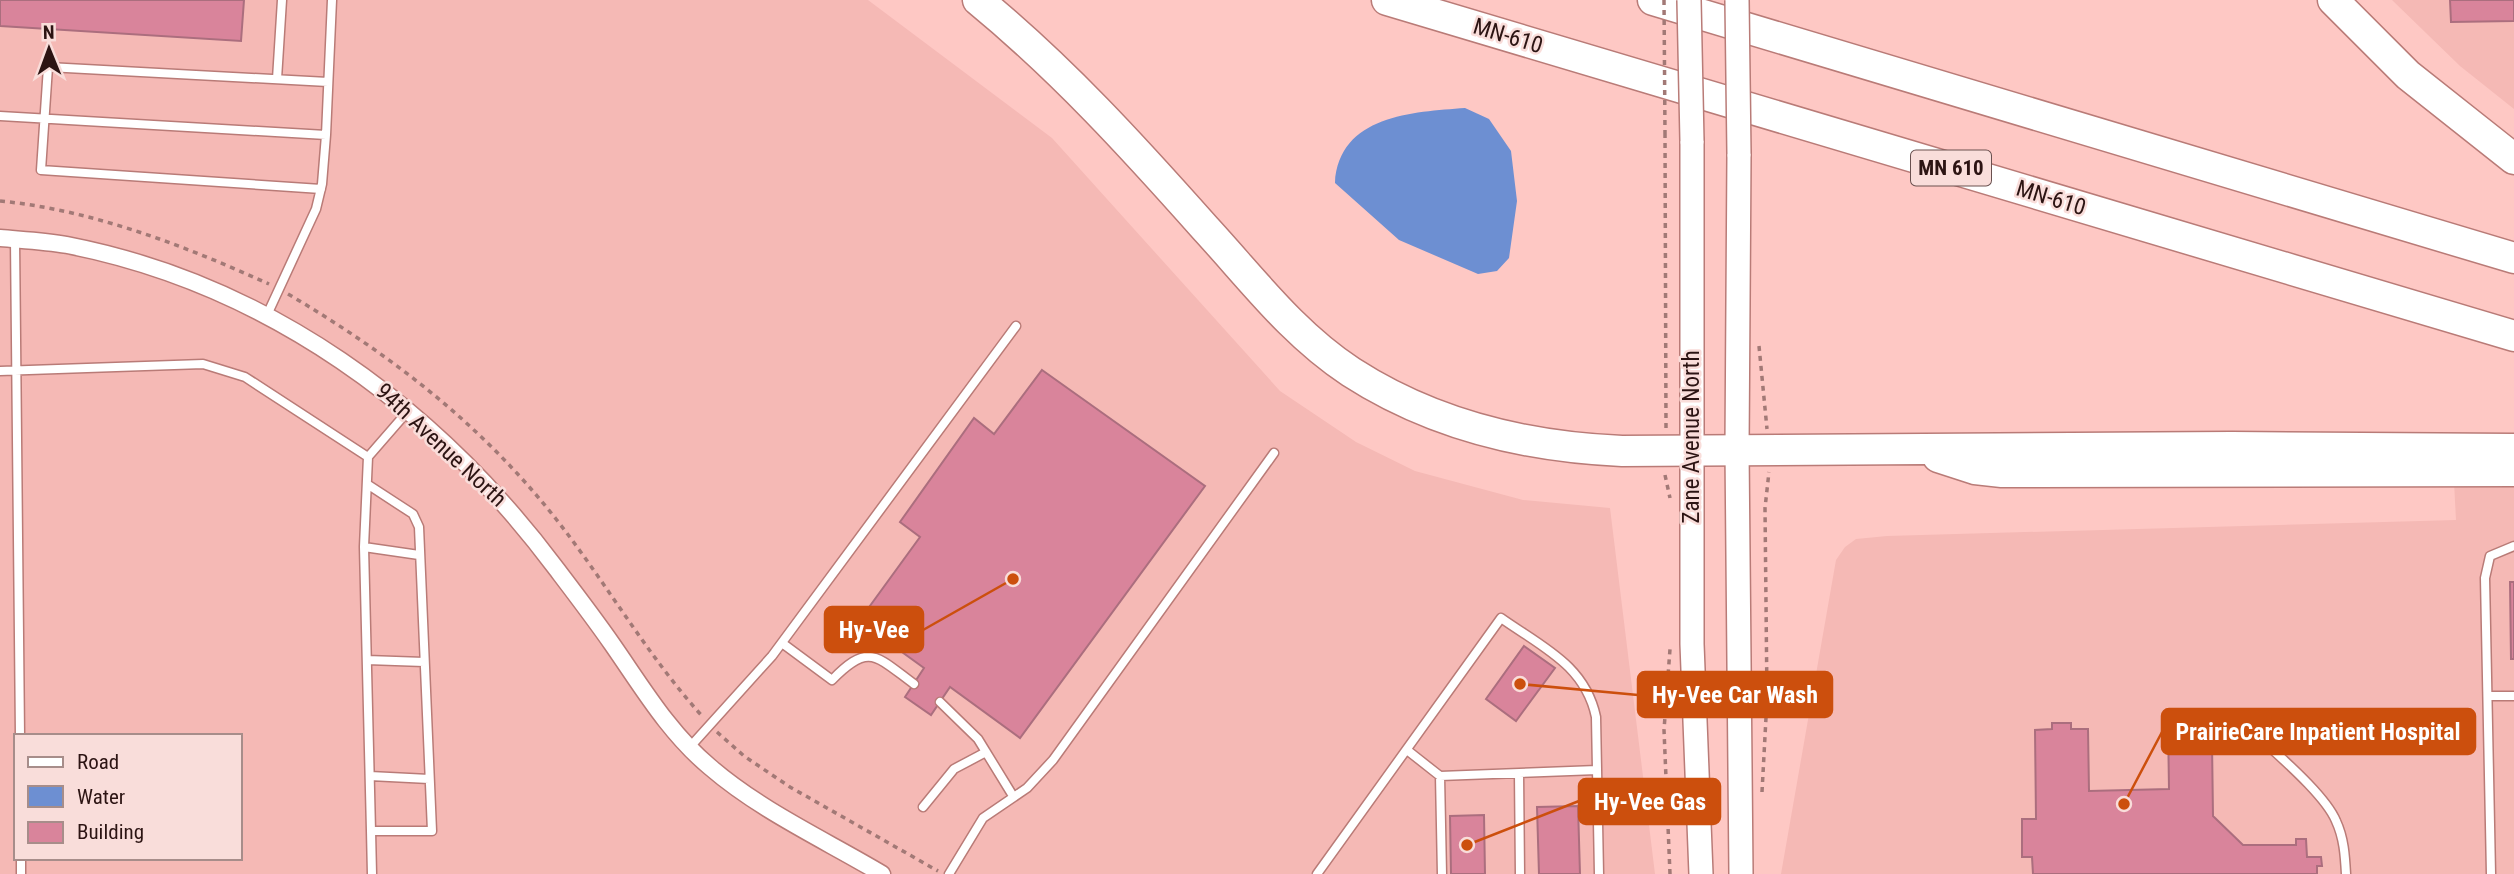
<svg xmlns="http://www.w3.org/2000/svg" width="2514" height="874" font-family="'Roboto Condensed',sans-serif">
<rect width="100%" height="100%" fill="#fec8c4"/>
<!-- built -->
<path fill="#f5b9b5" fill-rule="evenodd" d="M0,0H868L1052,138L1280,391L1356,442L1415,471L1523,500L1610,508L1655,874H0ZM16,736H240V858H16Z
M2392,0H2514V109L2460,66Z
M2514,481V874H1781L1836,560L1845,547L1856,539L1887,536L2456,520L2454,482Z"/>
<!-- water -->
<path fill="#6d8fd2" d="M1465,108L1489,119L1511,151L1517,201L1509,258L1497,271L1478,274L1399,240L1335,183C1339,115 1413,112 1465,108Z"/>
<!-- building -->
<path fill="#d9849b" stroke="#ab6e7e" stroke-width="2" d="M0,0H244L241,41L0,26Z
M2450,0H2514V21L2451,22Z
M1042,370L1205,486L1020,738L950,687L931,715L905,697L924,668L859,621L920,537L900,522L974,418L994,434Z
M2510,582H2514V659H2511Z
M1524,646L1555,668L1516,721L1486,699Z
M2191,721H2201V732H2218L2219,743H2212L2213,816L2243,845H2296V839H2306L2307,857H2321L2322,866H2317V874H2033L2032,857H2022V819H2036L2035,730L2052,729V723H2071V729H2088L2089,791L2169,789L2168,723Z
M1578,806L1580,874H1539L1537,807Z
M1484,815L1485,874H1451L1450,816Z"/>
<g fill="none" stroke-linecap="round" stroke-linejoin="round">
<defs>
<path id="lane" d="M277,79L282,0
M0,116L326,135L322,184L316,209L267,315
M326,135L332,0
M321,189L41,170L48,67L328,82
M15,240L20,736
M0,371L203,364L245,377L368,457
M367,484L413,514L419,527L432,831H371L364,547L368,457L408,411
M364,547L419,555
M782,643L832,680C869,642 876,656 914,684
M367,660L424,662
M2488,696H2514
M940,702L978,739L1013,796
M2244,723C2268,747 2324,792 2336,821C2344,838 2345,856 2346,874
M689,748L772,656L1016,326
M1407,750L1440,776L1597,770
M1519,774L1520,874
M370,776L429,779
M1440,776L1442,874
M923,807L954,769L986,752
M371,831L372,874
M21,858V874
M949,874L983,818L1027,788L1053,760L1274,453
M1317,874L1501,618C1542,647 1585,665 1596,717L1599,874
M2491,874L2485,578L2490,556L2514,546"/>
<path id="street" d="M0,238C22,240 45,241 67,245C267,284 435,407 555,567C574,592 594,618 612,644C642,687 669,733 710,767C761,811 825,840 882,874"/>
<path id="secondary" d="M1692,141V644L1701,874
M1739,154L1737,449L1741,874"/>
<path id="highway" d="M978,0C1062,69 1133,147 1205,228C1252,279 1292,333 1351,372C1433,425 1526,447 1622,451L2232,447L2514,449
M1387,0L2514,336
M1653,0L2514,258
M2333,0L2408,75L2514,159
M1938,457L1975,469L2002,472L2514,471"/>
</defs>
<!-- lane casing -->
<use href="#lane" stroke="#b97b77" stroke-width="11"/>
<!-- street casing -->
<use href="#street" stroke="#b97b77" stroke-width="19"/>
<!-- secondary casing -->
<use href="#secondary" stroke="#b97b77" stroke-width="26"/>
<!-- highway casing -->
<use href="#highway" stroke="#b97b77" stroke-width="33"/>
<!-- path -->
<path stroke="#a27976" stroke-width="3.5" stroke-dasharray="5 5" stroke-linecap="butt" d="M1665,133L1666,429
M0,201C93,210 185,246 269,284
M288,294C391,355 481,424 556,519C607,584 647,655 702,716
M1759,346L1767,429
M1665,475L1670,498
M717,732L744,756L790,787L938,871
M1762,792L1767,699L1765,508L1769,472
M1670,874L1664,730L1670,649"/>
<!-- lane -->
<use href="#lane" stroke="#fff" stroke-width="8"/>
<!-- street -->
<use href="#street" stroke="#fff" stroke-width="16"/>
<!-- secondary -->
<use href="#secondary" stroke="#fff" stroke-width="23"/>
<!-- highway -->
<use href="#highway" stroke="#fff" stroke-width="30"/>
<defs>
<path id="secondary-bridge" d="M1689,0L1692,141
M1737,0L1739,154"/>
</defs>
<!-- secondary-bridge casing -->
<use href="#secondary-bridge" stroke="#b97b77" stroke-width="26" stroke-linecap="butt"/>
<!-- path-bridge -->
<path stroke="#a27976" stroke-width="3.5" stroke-dasharray="5 5" stroke-linecap="butt" d="M1664,0L1665,133"/>
<!-- secondary-bridge -->
<use href="#secondary-bridge" stroke="#fff" stroke-width="23"/>
</g>
<g text-anchor="middle" dominant-baseline="central" stroke-width="5" stroke-linejoin="round" paint-order="stroke">
<!-- shield labels -->
<rect fill="#f9ddda" stroke="#6a504f" stroke-width="2" x="1911" y="150.5" width="80" height="35" rx="5"/>
<g font-size="21" font-weight="bold" fill="#2c1413">
<text x="1951" y="168">MN 610</text>
</g>
<!-- street labels -->
<g font-size="23" fill="#2c1413" stroke="#f9ddda">
<text transform="translate(1508 36) rotate(17)">MN-610</text>
<text transform="translate(2051 198) rotate(17)">MN-610</text>
<text transform="translate(1691 437) rotate(-90)">Zane Avenue North</text>
<text transform="translate(441 445) rotate(43)">94th Avenue North</text>
</g>
</g>
<!-- callouts -->
<path fill="none" stroke="#cc4f0d" stroke-width="2.5" d="M1013 579L923 630M1520 684L1638 695M2124 804L2162 732M1467 845L1579 801"/>
<g fill="#cc4f0d" stroke="#f9ddda" stroke-width="2.5">
<circle cx="1013" cy="579" r="7"/>
<circle cx="1520" cy="684" r="7"/>
<circle cx="2124" cy="804" r="7"/>
<circle cx="1467" cy="845" r="7"/>
</g>
<g fill="#cc4f0d" stroke="#cc4f0d" stroke-width="2.5">
<rect x="825" y="607" width="98" height="45" rx="7"/>
<rect x="1638" y="672" width="194" height="45" rx="7"/>
<rect x="2162" y="709" width="313" height="45" rx="7"/>
<rect x="1579" y="779" width="141" height="45" rx="7"/>
</g>
<g font-size="24" text-anchor="middle" font-weight="bold" fill="#fff">
<text x="874" y="638">Hy-Vee</text>
<text x="1735" y="703">Hy-Vee Car Wash</text>
<text x="2318" y="740">PrairieCare Inpatient Hospital</text>
<text x="1650" y="810">Hy-Vee Gas</text>
</g>
<!-- legend -->
<rect x="14" y="734" width="228" height="126" fill="#f9ddda" stroke="#a78d8a" stroke-width="2"/>
<rect x="28" y="757" width="35" height="10" fill="#ffffff" stroke="#a78d8a" stroke-width="2"/>
<text x="77" y="769" font-size="21" fill="#2c1413">Road</text>
<rect x="28" y="786" width="35" height="21" fill="#6d8fd2" stroke="#a78d8a" stroke-width="2"/>
<text x="77" y="804" font-size="21" fill="#2c1413">Water</text>
<rect x="28" y="822" width="35" height="21" fill="#d9849b" stroke="#a78d8a" stroke-width="2"/>
<text x="77" y="839" font-size="21" fill="#2c1413">Building</text>
<!-- north arrow -->
<g transform="translate(49 49) rotate(359)" stroke="#f9ddda" stroke-width="5" paint-order="stroke">
<path d="M0-5L12 26L0 18L-12 26Z" fill="#2c1413"/>
<text y="-10" font-size="19" font-weight="bold" text-anchor="middle" fill="#2c1413">N</text>
</g>
</svg>
